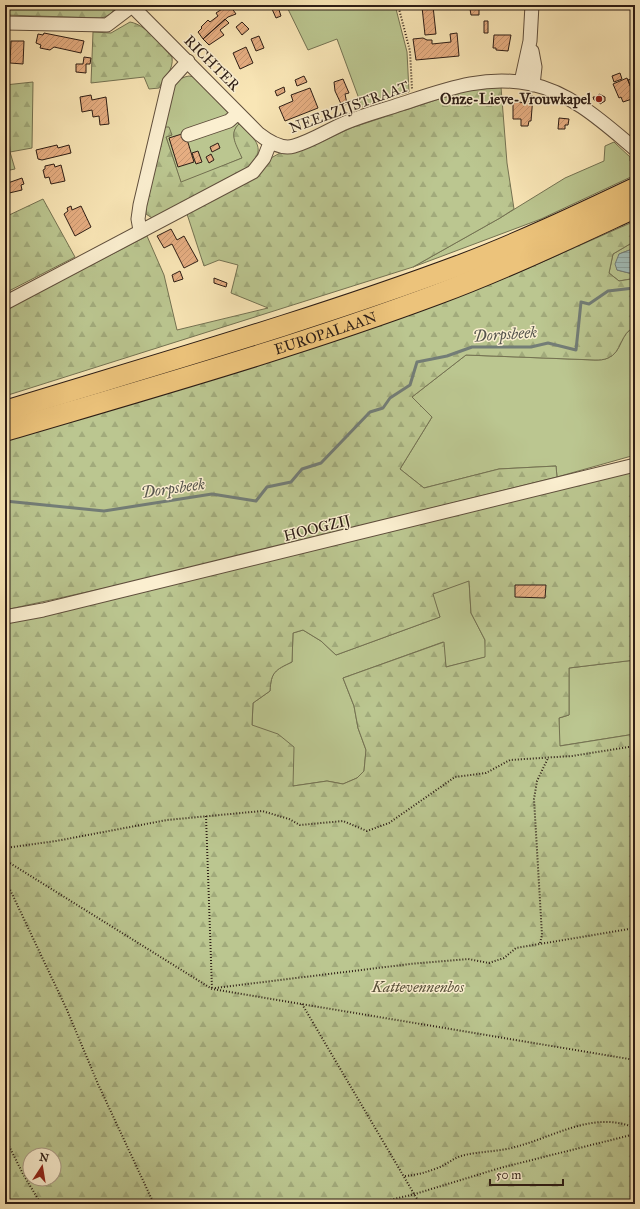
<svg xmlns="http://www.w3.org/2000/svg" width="640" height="1209" font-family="'IM FELL Great Primer',serif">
<defs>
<pattern id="forest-firs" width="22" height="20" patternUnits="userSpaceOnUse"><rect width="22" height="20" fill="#bbc690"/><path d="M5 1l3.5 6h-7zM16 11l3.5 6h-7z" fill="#a1aa7b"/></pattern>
<pattern id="water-rules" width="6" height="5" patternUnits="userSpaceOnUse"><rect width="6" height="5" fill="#a2bdb8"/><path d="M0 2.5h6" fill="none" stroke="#8ca29d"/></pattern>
<pattern id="building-hatch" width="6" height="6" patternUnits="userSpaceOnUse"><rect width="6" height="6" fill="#e6ae82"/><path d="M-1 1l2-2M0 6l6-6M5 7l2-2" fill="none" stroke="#c6956f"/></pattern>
</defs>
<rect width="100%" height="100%" fill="#f9e6b6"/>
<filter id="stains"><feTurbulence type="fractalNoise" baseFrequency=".005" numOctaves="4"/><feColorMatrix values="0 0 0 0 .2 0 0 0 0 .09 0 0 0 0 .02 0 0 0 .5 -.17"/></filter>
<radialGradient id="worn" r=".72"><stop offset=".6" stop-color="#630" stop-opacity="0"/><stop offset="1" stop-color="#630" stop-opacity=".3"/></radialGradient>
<!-- green -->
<path fill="#bbc690" stroke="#747252" d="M286,5H395L407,52L409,92L362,107L337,39L308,50Z
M189,76L194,77L239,124C228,134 238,146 242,158L181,183L166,137L172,135L163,127C167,109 167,79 189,76Z
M614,142L630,157V161L635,166V175L541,219L413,267L500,218L565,178L604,161L605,146Z
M635,241V248L619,254L617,270L633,274L631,279L619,281L609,273L613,254Z
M635,327V455L557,477L556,466L499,469L424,488L400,469L432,417L412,397L466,355L595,360C599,360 604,360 608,358C622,353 620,332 635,327Z
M469,580L471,613L485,640L486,657L446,667L443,642L343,678L354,706L358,728L366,750L364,771L357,778L343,784L327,781L293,786L252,726L253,703L270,691C271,672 275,670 292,662L293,633L303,630L321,641L336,655L440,617L432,594Z
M635,660V734L559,746V718L569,715V668Z"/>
<!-- forest -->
<path fill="url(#forest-firs)" stroke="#747252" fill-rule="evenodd" d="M5,5H117C112,13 109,17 100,18L5,15Z
M130,22C147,25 160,45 172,57C174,70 164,78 159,88L149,89L144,77L91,83L93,32L111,33Z
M33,82L32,148L10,152L15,169L5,171V153L10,152L5,85Z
M501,87L507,163L514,209L500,218L413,267L5,396V310L147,236L164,275L177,330L268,308L231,293L238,265L219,260L204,266L187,214L259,175L271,158L280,153L293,152L310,147L351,128L463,91Z
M239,124C254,139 266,145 252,166L159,215L152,218L146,214V208L163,127H169L172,135L166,137L181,182L242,158C237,146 228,134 239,124Z
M43,199L75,257L5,293V217Z
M635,221V241L613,254L609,273L619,281L631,279L635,271V327C620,332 622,353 608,358C604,360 599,360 595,360L466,355L412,397L432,417L400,469L424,488L499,469L556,466L557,477L137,581L5,610V441C162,394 322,350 475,290C529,269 582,244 635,221Z
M635,471V660L569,668V715L559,718L560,746L635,734V1204H5V624ZM469,581L471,613L485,640V657L446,667L444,642L343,678L354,706L358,728L366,750L364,771L357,778L343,784L327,781L293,786L294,747L278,734L252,725L253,703L270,691C271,672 275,670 292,662L293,633L303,630L321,641L336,655L440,617L433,594ZM30,1155H54V1179H30Z"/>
<!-- water -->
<path fill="url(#water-rules)" stroke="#737d77" d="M635,248V271L633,274L617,270L615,264L619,254Z"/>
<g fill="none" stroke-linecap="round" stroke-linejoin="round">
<!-- stream -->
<path stroke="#737d77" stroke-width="3" d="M5,501L104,511L212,494L256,501L267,487L291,482L302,469L321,463L370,412L383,408L390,398L410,385L417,362L447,356L472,347H531L548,343L576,350L581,302L589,304L608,291L634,288L635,281"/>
</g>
<!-- building -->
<path fill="url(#building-hatch)" stroke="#2d1d15" d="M433,6L436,34L425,35L422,7Z
M231,7L236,14L228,17L203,39L198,32L202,28L201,27L208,20L210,22L218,16L216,13L222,9Z
M278,7L281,16L276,18L272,9Z
M470,9H479V15H471Z
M225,19L229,23L220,30L224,35L209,45L203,39Z
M484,21H488V33H484Z
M242,22L249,29L242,35L236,27Z
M44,33L84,41L81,53L54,47L50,50L40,48L41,45L36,43L38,34L43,35Z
M457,33L459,56L416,60L413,39L423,38L427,40H432V44L451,42L450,34Z
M494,35H511L508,51L496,50V48H493Z
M259,36L264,48L256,51L251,39Z
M11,41H24L23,64L10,63Z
M246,47L253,63L240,69L233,53Z
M84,57L91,58L90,64H86V73L76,72V64H83Z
M620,73L622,79L614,82L612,76Z
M304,76L307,82L297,86L295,80Z
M627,78L635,98L623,102L621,97L619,98L613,84Z
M343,79L349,93L345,94L347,104L342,106L335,91L334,82Z
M631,79L633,84L635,83V109H634L630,99L635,98L628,80Z
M284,87L285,92L277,96L275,91Z
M310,88L318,108L285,121L279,107L293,101L291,95Z
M599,94L605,97V101L600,104L598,101L594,100L593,97H597Z
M91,95L92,100L106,97L109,124L100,125L99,116L93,117L92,110L82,112L80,97Z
M524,96H533L531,121H529L528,126H521V119H513V100L523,103Z
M559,118L569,119L568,125H565V129H558Z
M185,133L194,162L178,167L169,138Z
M218,143L220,148L212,152L210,147Z
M57,145L58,148L69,145L71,153L42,160L38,159L36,150Z
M198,151L202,162L196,164L192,153Z
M211,154L214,160L209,163L206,157Z
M54,164L55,167L61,165L65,181L51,184L49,177L45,178L43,170L45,169V166Z
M22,178L24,184L21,185L22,190L5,194V184Z
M71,206L72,210L81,206L91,227L75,236L64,214L68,211L67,208Z
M171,229L177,240L184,236L198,261L184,268L172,244L164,248L157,236Z
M180,271L183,279L174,282L172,275Z
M214,278L227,283L226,287L214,283Z
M515,585H546L545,598L515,597Z"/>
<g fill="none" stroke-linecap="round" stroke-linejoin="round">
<defs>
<path id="minor" d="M131,5L259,134C268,141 281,150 294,146C312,141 330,129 347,122C364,115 383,110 401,104C444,90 485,74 531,84C572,93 604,123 635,149
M5,23L107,25L132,6
M532,51L535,67L533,85
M521,82L530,41L532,5
M188,135L229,121L238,113
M140,230L138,219L140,205L169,82L188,61
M5,303L253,172L264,158L270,143
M5,617L43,610L635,465"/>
<g id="highway">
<path d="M5,411C158,364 313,320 463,264C521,242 578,215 635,188"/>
<path id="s1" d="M5,431C150,388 296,347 438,294C505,269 570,238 635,208"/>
</g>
</defs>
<!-- minor casing -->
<use href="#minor" stroke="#604f3d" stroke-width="15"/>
<!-- highway casing -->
<use href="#highway" stroke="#2d1d15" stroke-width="22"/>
<!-- path -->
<path stroke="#2d1d15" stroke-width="2" stroke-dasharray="1 2" stroke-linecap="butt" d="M398,5L410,51L412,89
M206,816L212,989
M5,848L56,841L167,820L262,811L289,819L300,825L343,821L367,831L389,823L455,777L486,773L510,760L572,756L635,746
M5,860L212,989L635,1060
M5,879L67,1010L98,1084L154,1204
M540,943L542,935L534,799L537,781L548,758
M215,988L410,964L468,959L489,963L504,958L516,948L635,928
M302,1004L420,1204
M5,1138L23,1174L41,1204
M405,1176C417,1175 428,1172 440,1167C447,1164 454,1158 461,1156C479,1151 498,1152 515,1147C554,1137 594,1110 635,1128
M373,1204L415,1194L500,1168L635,1134"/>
<!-- minor -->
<use href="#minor" stroke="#fbefd0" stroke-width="13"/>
<!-- highway -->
<use href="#highway" stroke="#ecc37b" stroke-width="20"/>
</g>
<!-- markers -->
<circle fill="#8f2418" stroke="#fbefd0" stroke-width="1.5" cx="599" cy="99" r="4"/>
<g text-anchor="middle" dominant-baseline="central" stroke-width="3" stroke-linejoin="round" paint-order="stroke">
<!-- street labels -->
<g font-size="15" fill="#2d1d15" stroke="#fbefd0">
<text transform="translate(212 63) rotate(45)">RICHTER</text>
<text transform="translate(349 107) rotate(-20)">NEERZIJSTRAAT</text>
<text stroke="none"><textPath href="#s1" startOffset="335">EUROPALAAN</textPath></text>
<text transform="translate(317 528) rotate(-14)">HOOGZIJ</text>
</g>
<!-- poi labels -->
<g font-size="15" font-weight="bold" fill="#2d1d15" stroke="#fbefd0" text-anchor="end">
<text x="591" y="99">Onze-Lieve-Vrouwkapel</text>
</g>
<!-- park labels -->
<g font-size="15" font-style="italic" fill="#58503a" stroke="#fbefd0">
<text x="418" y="987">Kattevennenbos</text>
</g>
<!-- water labels -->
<g font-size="16" font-style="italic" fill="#56554e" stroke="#fbefd0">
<text transform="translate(505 334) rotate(-4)">Dorpsbeek</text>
<text transform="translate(173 488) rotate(-8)">Dorpsbeek</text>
</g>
</g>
<!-- margin -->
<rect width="640" height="1209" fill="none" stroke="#f9e6b6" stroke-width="20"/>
<rect x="6" y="6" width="628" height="1197" fill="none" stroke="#2d1d15" stroke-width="2"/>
<rect x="10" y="10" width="620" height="1189" fill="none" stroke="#2d1d15"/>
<!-- north arrow -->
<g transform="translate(42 1167) rotate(12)"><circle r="19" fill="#fbefd0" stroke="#a99b85"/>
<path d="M0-3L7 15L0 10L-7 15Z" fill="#8f2418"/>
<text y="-6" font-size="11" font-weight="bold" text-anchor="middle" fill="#2d1d15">N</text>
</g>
<!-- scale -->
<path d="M490 1179v6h73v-6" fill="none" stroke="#2d1d15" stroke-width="2"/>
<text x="496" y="1179" font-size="12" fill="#2d1d15" stroke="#fbefd0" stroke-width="3" paint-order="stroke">50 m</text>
<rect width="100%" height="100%" filter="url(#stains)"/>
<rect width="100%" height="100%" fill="url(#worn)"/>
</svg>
